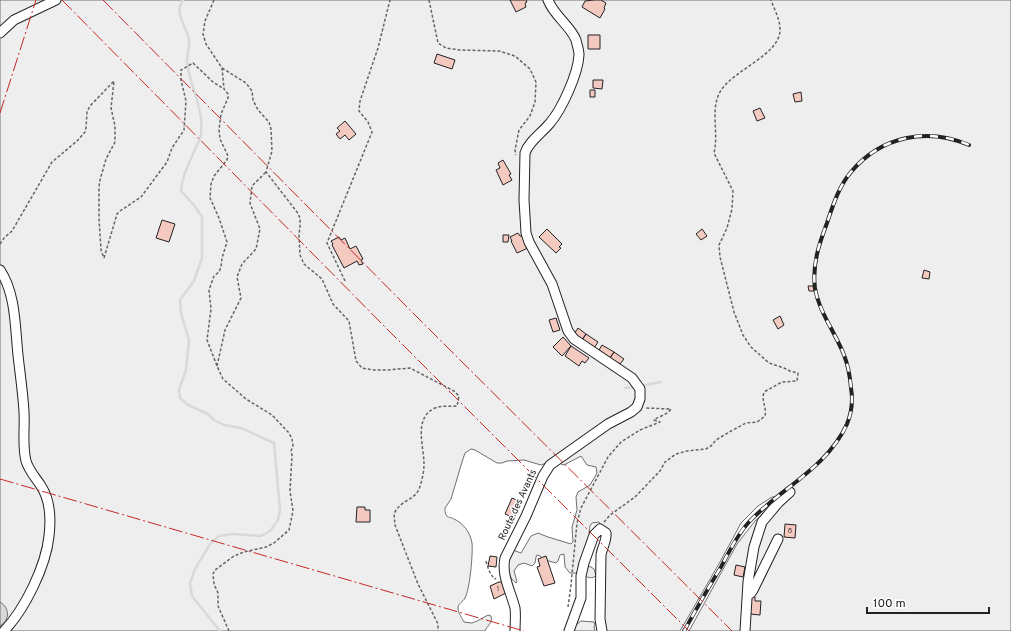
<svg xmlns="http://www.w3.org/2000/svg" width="1011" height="631" font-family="Overpass,sans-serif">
<rect width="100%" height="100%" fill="#fff"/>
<!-- green -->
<path fill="#eee" stroke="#6f6f6f" d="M0,0H1011V631H689L737,544L755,521L783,496L772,497L758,506L741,523L720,562L680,631H603L602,528L599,522L592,523L590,526L589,533L591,539L587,566L591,567L594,569L596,576C589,580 587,576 580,574C577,573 574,573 570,573L565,567L564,554L560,555L558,561L556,563L545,560L540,556L537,555L536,557L535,563L532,566L524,563L518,565L514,571L517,582L516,583C506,576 505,559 513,550L521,553L531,536L538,533L548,537L571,544L573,542L572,527L577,510L576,497L578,492L590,485L597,473L596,467L587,465L581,456L564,465L561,464L554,457L549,462L541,465L524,460L507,461L502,463H497L475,450L471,449L465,453L462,462L451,499L445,508C445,511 445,515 448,517C448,517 453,518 454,519C463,523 470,532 472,543C473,553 470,589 465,598C463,602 458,603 458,608C458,613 462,618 464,622L472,623L477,621L488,615L491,616C493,623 487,626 485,631H0Z
M581,621L594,622L595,625L594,627L595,631H568Z"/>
<!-- water -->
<path fill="#d9d9d9" stroke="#6f6f6f" d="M0,602C10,608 10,620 0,626Z"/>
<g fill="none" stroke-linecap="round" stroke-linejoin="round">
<!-- stream -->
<path stroke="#d9d9d9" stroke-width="2.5" d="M183,0C173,13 187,26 189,40C190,47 187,54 187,61C189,85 204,108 201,133C201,138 198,143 196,147C190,162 182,175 181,191L194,205L202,217V258L194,281L180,300L181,313L189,340L186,370L179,390L180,398L188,405L208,414L214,420L224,425L241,428L274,443L280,510L278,520L270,531L261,536L233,534L219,536L210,544L195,569L190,583L192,596L220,631
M640,386L661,382
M625,388L635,387"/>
</g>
<!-- building -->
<path fill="#f3c9c0" stroke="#222" d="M510,0H526L527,2L525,3L526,7L516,12Z
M594,0H601L606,3L604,8L605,9L600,18L582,7L585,1Z
M588,35H600V49H588Z
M437,54L455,60L452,69L434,63Z
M593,80H603L602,89L593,88Z
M590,90H595V97H590Z
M801,92L802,101L795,102L793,94Z
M760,108L765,118L757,121L753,111Z
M345,121L356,134L349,140L345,135L340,139L336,134L340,131L337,128Z
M503,160L511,174L509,175L512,180L503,185L496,170L500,168L498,163Z
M162,220L175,224L169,242L156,238Z
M547,229L562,244L559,247L561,248L556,253L539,237Z
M702,229L707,236L701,240L696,234Z
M518,233L520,236H522L528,248L517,253L511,241H512L510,237Z
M503,235H509L508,242H503Z
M339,237L341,240L345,238L350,249L356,246L363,259L361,260L363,264L359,265L357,261L344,268L332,245L333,244L331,241Z
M924,270L930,272L929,279L922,278Z
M808,286H813L814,291H809Z
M780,316L784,325L778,329L773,320Z
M556,318L560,330L553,332L549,320Z
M578,328L586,334L582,340L574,334Z
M586,334L598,342L594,348L582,340Z
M563,337L571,346L562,356L553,347Z
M602,345L614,352L610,358L599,350Z
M571,346L589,358L585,363L582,361L579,366L565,356Z
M614,352L624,359L620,364L610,358Z
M512,498L521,502L514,518L505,514Z
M357,507H365V510H370V522H356Z
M785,524L796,525L795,538L784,537Z
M490,556L497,557L496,567L488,566Z
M546,556L555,583L544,586L537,567L540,566L538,559Z
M736,565L745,567L743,577L734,575Z
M499,582H502L506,593L494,599L490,586Z
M752,596L755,597V601H761L760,615L750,614Z"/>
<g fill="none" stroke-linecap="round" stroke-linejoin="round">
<defs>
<path id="minor" d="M0,33L14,20L56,0
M0,270C16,294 15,327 18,355C20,374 23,393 24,412C25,428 22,445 26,461C29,471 36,478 41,486C51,501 51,519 49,536C46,566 25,609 4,631
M748,595L751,593L753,590L778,539
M515,631C515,623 516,616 515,608C511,592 501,575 505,558L526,516L543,476L550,465L608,424L631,412L637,407L640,399V389L632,378L574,339L568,331L552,284L529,242L526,233L524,200L525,153C529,141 542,133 550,123C562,109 578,74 579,55C579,50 577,45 576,40C570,25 554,16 548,0
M569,631L581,598V576L584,563L594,535L600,529L606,533C607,540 602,548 601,555L600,619L602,631
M745,631L748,582L754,547L762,522L778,503L790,492"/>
</defs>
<!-- minor casing -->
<use href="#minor" stroke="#222" stroke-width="11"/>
<!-- path -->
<path stroke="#646464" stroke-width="1.5" stroke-dasharray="3 2" stroke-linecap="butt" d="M214,0L205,21L203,34L206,44L222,68L224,89L228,94V98L221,114L219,130L220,139L228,156L227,160L214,176L211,184L210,198L219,218L227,242L222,258L221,267L219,272L214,276L209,290L211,309L207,340L217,366L223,379L246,399L272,415L289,433L292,439L293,446L291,451L292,455L290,491L293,511L289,530L274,543L266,547L244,552L234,556L215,570L213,574L214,584L218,593V606L229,631
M429,0L438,43L446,48L460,50L499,51L515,56L530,69L536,82L535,102L530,116L519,130L515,150L516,155
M222,68L246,83L252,91L253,100L258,110L269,122L271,129L272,151L266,172L297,212L300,218V227L299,235L300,255L304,264L322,279L333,304L349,321L356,361L362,368L374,370H388L410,368L454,391L459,396L457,406C450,407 442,405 435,408C413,418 424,446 424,464C424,472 422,481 419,489C415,500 400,500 394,514L395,525L418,584L438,624V631
M0,244L4,238L12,231L52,162L77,141L85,132L86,128L87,112L90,106L114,81L111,108L115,126V142L106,159L100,180L99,187V219L101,250L104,258
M104,258L117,214L120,211L141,197L167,162L172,148L184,130L186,101L181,80V70L193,63L213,82L224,89
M345,281L327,243L372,132L368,122L359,111L360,101L378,48L390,0
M217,366L225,330L241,298L237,277L242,264L256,249L260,229L250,203L252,186L266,172
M604,522L610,515L635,497L660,471L665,462L676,454L687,451L706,449L711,446L716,440L731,431L746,423L757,422L765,416C767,408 761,401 764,392L782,382L797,381L798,373L790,371L784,368L769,363L751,347L743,335L734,312L720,257L719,245L727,228L732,209L733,191L714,153C719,133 710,110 720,92C732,70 781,55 780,29C780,19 774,9 771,0
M486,561C488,568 490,575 495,579L496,578
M568,607L571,585L577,523L581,508L608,457L621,442L640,430L660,422L654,420C659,416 667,415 671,409L645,408"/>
<!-- minor -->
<use href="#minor" stroke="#fff" stroke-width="9"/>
<defs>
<path id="rail" d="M684,631C696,610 708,588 721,567C729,552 737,535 749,522C781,488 827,468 847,424C852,412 853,400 851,388C850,376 848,365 844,355C835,332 819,312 815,288C812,265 819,244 827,223C833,205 839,186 851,172C881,136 927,127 969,145"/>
</defs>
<!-- rail casing -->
<use href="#rail" stroke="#222" stroke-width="4"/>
<!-- rail -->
<use href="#rail" stroke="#fff" stroke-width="2.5" stroke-dasharray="8" stroke-linecap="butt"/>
<!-- power -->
<path stroke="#c62828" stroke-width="1" stroke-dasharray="14 3 2 3" stroke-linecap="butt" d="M62,0L391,333L689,631
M103,0L413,313L732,631
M0,113L36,0
M0,479L524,631"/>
</g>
<g text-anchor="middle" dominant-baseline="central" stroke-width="3" stroke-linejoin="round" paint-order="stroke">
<!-- number labels -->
<g font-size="8" fill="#564c4a">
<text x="790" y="531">8</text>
<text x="498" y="589">1</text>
</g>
<!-- street labels -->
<g font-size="10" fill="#222" stroke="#fff">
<text transform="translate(518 505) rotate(-65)">Route des Avants</text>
</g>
</g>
<!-- scale -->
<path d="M867 607v6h122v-6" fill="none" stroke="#222222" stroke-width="2"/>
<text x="873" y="607" font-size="12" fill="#222222" stroke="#ffffff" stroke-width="3" paint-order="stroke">100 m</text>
</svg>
